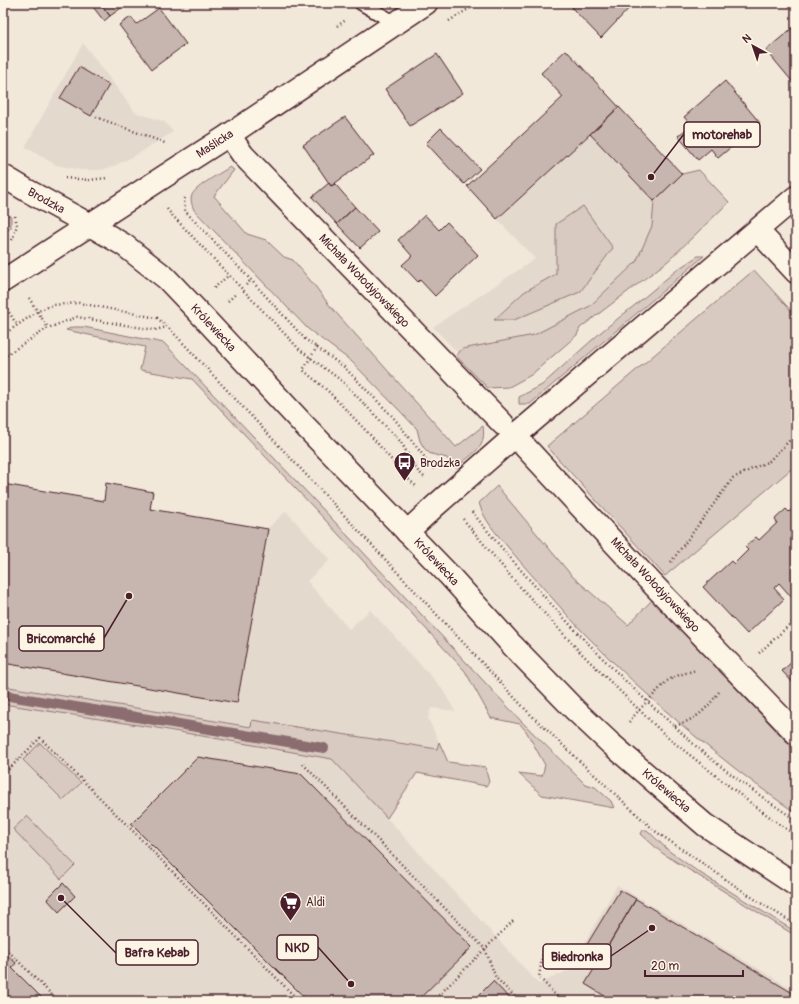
<svg xmlns="http://www.w3.org/2000/svg" width="799" height="1004" font-family="Pangolin,sans-serif">
<rect width="100%" height="100%" fill="#f1e8da"/>
<filter id="ink" filterUnits="userSpaceOnUse"><feTurbulence type="fractalNoise" baseFrequency=".025" numOctaves="2"/><feDisplacementMap in="SourceGraphic" scale="8" xChannelSelector="R" yChannelSelector="G"/><feConvolveMatrix kernelMatrix="1 2 1 2 8 2 1 2 1" color-interpolation-filters="sRGB"/></filter>
<g filter="url(#ink)">
<!-- built -->
<path fill="#e4d9cd" d="M83,43L135,112L165,122L173,132L138,154L114,166L101,170H81L56,165L25,147Z
M619,107L682,174L718,205L511,383L483,379L433,327L535,259L497,219L590,134Z
M106,483L153,492L151,509L267,529L286,511L330,560L307,581L349,629L370,610L441,687L455,711L431,708L428,718L448,762L485,767L489,782L486,786L417,773L387,818L539,984L569,970L617,885L796,991V995L637,899H636L620,890L586,946L602,956L613,1001H3V704L157,728L312,737L3,686V484L103,501Z"/>
<!-- green -->
<path fill="#d8cac0" stroke="#917476" d="M230,167L234,170L214,196L247,234L266,240L284,257L293,260L315,286L330,306L456,447L483,426C484,432 484,439 481,445C477,452 461,463 455,468L447,458L435,455L429,453L424,448L420,441L417,429L399,410L351,361L308,329L194,210C192,205 190,200 192,195C195,187 222,172 230,167Z
M699,170L729,202L668,261L580,328L577,335L531,375L509,387L488,388L456,356L462,349L534,335L590,306L636,262L652,226L654,201L682,174Z
M583,206L613,248L580,292L514,320H494L524,292L556,274V224Z
M3,211L11,217V228L3,233Z
M698,256H704L530,404H519V397L542,385L601,332L635,305L678,269Z
M754,270L796,316V465L665,576L560,461L547,446Z
M73,327H84L164,343L319,505L522,722L585,784L595,787L611,801L614,808L542,795L518,773L542,776L545,765L526,731L520,724L491,718L465,671L315,509L192,379L140,370L145,347L66,330Z
M497,486L572,576L628,625L652,600C701,650 749,701 796,752V813C719,760 647,698 581,630C567,615 553,599 539,583C528,571 517,558 507,546C496,533 484,520 479,503Z
M3,686L251,727L252,720L437,749L439,742L448,762L485,767L489,782L486,786L417,773L387,818L332,759L157,728L3,704Z
M40,743L81,783L63,800L23,760Z
M27,816L75,865L61,879L13,829Z
M643,830H647L669,851L697,871L796,932V936L662,853L641,834Z"/>
<g fill="none" stroke-linecap="round" stroke-linejoin="round">
<!-- stream -->
<path stroke="#8b6d6f" stroke-width="10" d="M3,695L324,748"/>
</g>
<!-- building -->
<path fill="#c7b6af" stroke="#4a1f2b" d="M90,3H100L110,16L104,21Z
M100,3H128L110,16Z
M577,3H634L601,38L572,8Z
M159,8L186,44L152,69L119,25L131,17L137,24Z
M796,25V86L766,50Z
M566,50L619,107L590,134L497,219L467,186L563,97L541,73Z
M437,54L463,93L410,126L385,89Z
M79,67L109,85L91,116L60,98Z
M725,81L760,123L718,158L711,149L698,160L678,136L691,125L684,117Z
M619,107L682,174L654,201L590,134Z
M345,117L374,155L331,186L303,145Z
M441,128L480,169L464,184L426,143Z
M329,183L331,186L335,184L355,207L337,224L312,197Z
M355,207L378,232L360,248L337,224Z
M425,215L439,230L447,222L478,255L435,296L420,280L418,282L402,265L412,256L398,240Z
M106,483L153,492L150,509L268,529L237,703L3,663V484L104,501Z
M796,505V600L795,601L779,583L774,588L784,599L747,634L703,587L731,561L734,564L748,550L745,547L756,537L759,540L777,523L775,519L786,509L789,512Z
M796,652V686L782,671L795,659L792,656Z
M198,757L301,774L472,947L417,1001H308L131,824Z
M63,883L75,896L59,912L47,899Z
M620,890L636,899L602,956L586,946Z
M636,899L796,995V1001H613L585,984Z
M3,951L16,963L12,968L45,1001H3Z
M493,981L512,1001H473Z"/>
<g fill="none" stroke-linecap="round" stroke-linejoin="round">
<defs>
<path id="lane" d="M361,3L395,23"/>
<path id="street" d="M229,135L243,155L503,424
M757,230L796,272
M515,436L643,574L796,733
M407,532L435,506L515,436L796,197"/>
<path id="secondary" d="M3,176L28,191L90,225L124,245L166,278L206,320L303,424L448,574L512,645L575,710L610,743L705,825L796,885
M3,281L182,165L229,135L426,3"/>
</defs>
<!-- lane casing -->
<use href="#lane" stroke="#4a1f2b" stroke-width="16"/>
<!-- street casing -->
<use href="#street" stroke="#4a1f2b" stroke-width="25"/>
<!-- secondary casing -->
<use href="#secondary" stroke="#4a1f2b" stroke-width="25"/>
<!-- path -->
<path stroke="#4a1f2b" stroke-width="2.5" stroke-dasharray="1 3" stroke-linecap="butt" d="M449,21L478,3
M337,26L346,20
M96,117L165,143
M3,144L9,148
M65,178L88,180L108,178
M185,198L184,200L185,211L251,280L305,339L344,367L393,417L434,469
M167,209L171,214L300,350L342,381L401,442L416,469L424,477
M12,240L13,238L17,225L15,216
M246,285L251,280
M214,288L229,275
M29,298L48,328
M228,301L237,293
M7,309L17,325
M3,335L38,311L53,305L79,303L157,318L168,327L528,712L587,768L655,831L756,900L796,925
M317,347L303,370L328,391L372,437L406,477
M3,357L48,328L77,317L155,330L167,327
M409,474L406,477L416,486
M472,512C533,587 599,659 671,723C684,735 696,747 710,758C738,780 767,801 796,820
M463,519L512,578L581,653L667,737L748,801L796,836
M671,562L733,478L769,461L796,434
M759,653L796,619
M629,722L639,710L667,681L679,675L696,670
M675,726C698,718 704,712 719,692
M303,764L485,949L496,978L519,1001
M3,775L40,738L128,826L299,1001
M3,946L58,1001
M543,951L539,977L561,1001
M433,1001L513,921"/>
<!-- lane -->
<use href="#lane" stroke="#fcf5e5" stroke-width="13"/>
<!-- street -->
<use href="#street" stroke="#fcf5e5" stroke-width="22"/>
<!-- secondary -->
<use href="#secondary" stroke="#fcf5e5" stroke-width="22"/>
</g>
</g>
<!-- icons -->
<defs>
<symbol id="bus-pin" viewBox="-11 -11 22 30"><path d="M0 17L-7.5 6A9.5 9.5 0 1 1 7.5 6Z" fill="#4a1f2b" stroke="#fcf5e5"/><path d="M-5-6H5V4H4V6H2V4H-2V6H-4V4H-5ZM-3.5-4V0h7V-4ZM-3.5 1.2v1.5H-2V1.2ZM2 1.2v1.5H3.5V1.2Z" fill="#fff"/></symbol>
<symbol id="supermarket-pin" viewBox="-11 -11 22 30"><path d="M0 17L-7.5 6A9.5 9.5 0 1 1 7.5 6Z" fill="#4a1f2b" stroke="#fcf5e5"/><path d="M-6-5.5h2.5l.6 2H6L4.5 2H-2.5L-4.4-4H-6ZM-1.5 3.2a1.3 1.3 0 1 0 .1 0ZM3 3.2a1.3 1.3 0 1 0 .1 0Z" fill="#fff"/></symbol>
</defs>
<g fill-rule="evenodd">
<use href="#bus-pin" x="392" y="450" width="25" height="34"/>
<use href="#supermarket-pin" x="278" y="890" width="25" height="34"/>
</g>
<g text-anchor="middle" dominant-baseline="central" stroke-width="3" stroke-linejoin="round" paint-order="stroke">
<!-- street labels -->
<g font-size="12" fill="#4a1f2b" stroke="#fcf5e5">
<text transform="translate(215 144) rotate(-33)">Maślicka</text>
<text transform="translate(46 201) rotate(29)">Brodzka</text>
<text transform="translate(364 281) rotate(46)">Michała Wołodyjowskiego</text>
<text transform="translate(213 328) rotate(47)">Królewiecka</text>
<text transform="translate(436 562) rotate(47)">Królewiecka</text>
<text transform="translate(655 585) rotate(47)">Michała Wołodyjowskiego</text>
<text transform="translate(666 791) rotate(41)">Królewiecka</text>
</g>
<!-- poi labels -->
<g font-size="12" fill="#4a1f2b" stroke="#fcf5e5" text-anchor="start">
<text x="420" y="463">Brodzka</text>
<text x="306" y="902">Aldi</text>
</g>
</g>
<!-- callouts -->
<path fill="none" stroke="#4a1f2b" stroke-width="1.5" d="M651 177L684 134M129 596L104 638M351 984L318 947M61 898L116 953M652 928L611 956"/>
<g fill="#4a1f2b" stroke="#fcf5e5" stroke-width="1.5">
<circle cx="651" cy="177" r="4"/>
<circle cx="129" cy="596" r="4"/>
<circle cx="351" cy="984" r="4"/>
<circle cx="61" cy="898" r="4"/>
<circle cx="652" cy="928" r="4"/>
</g>
<g fill="#fcf5e5" stroke="#4a1f2b" stroke-width="1.5">
<rect x="684" y="122" width="76" height="25" rx="4"/>
<rect x="19" y="626" width="85" height="25" rx="4"/>
<rect x="277" y="935" width="41" height="25" rx="4"/>
<rect x="116" y="940" width="82" height="25" rx="4"/>
<rect x="543" y="944" width="68" height="25" rx="4"/>
</g>
<g font-size="13" text-anchor="middle" font-weight="bold" fill="#4a1f2b">
<text x="722" y="139">motorehab</text>
<text x="61" y="643">Bricomarché</text>
<text x="297" y="952">NKD</text>
<text x="157" y="957">Bafra Kebab</text>
<text x="577" y="961">Biedronka</text>
</g>
<!-- margin -->
<rect width="799" height="1004" fill="none" stroke="#fcf5e5" stroke-width="16"/>
<rect x="8" y="8" width="783" height="988" fill="none" stroke="#4a1f2b" stroke-width="1.5" filter="url(#ink)"/>
<!-- north arrow -->
<g transform="translate(753 46) rotate(320)" stroke="#fcf5e5" stroke-width="3" paint-order="stroke">
<path d="M0-3L7 15L0 10L-7 15Z" fill="#4a1f2b"/>
<text y="-6" font-size="11" font-weight="bold" text-anchor="middle" fill="#4a1f2b">N</text>
</g>
<!-- scale -->
<path d="M645 970v6h98v-6" fill="none" stroke="#4a1f2b" stroke-width="2"/>
<text x="651" y="970" font-size="12" fill="#4a1f2b" stroke="#fcf5e5" stroke-width="3" paint-order="stroke">20 m</text>
</svg>
